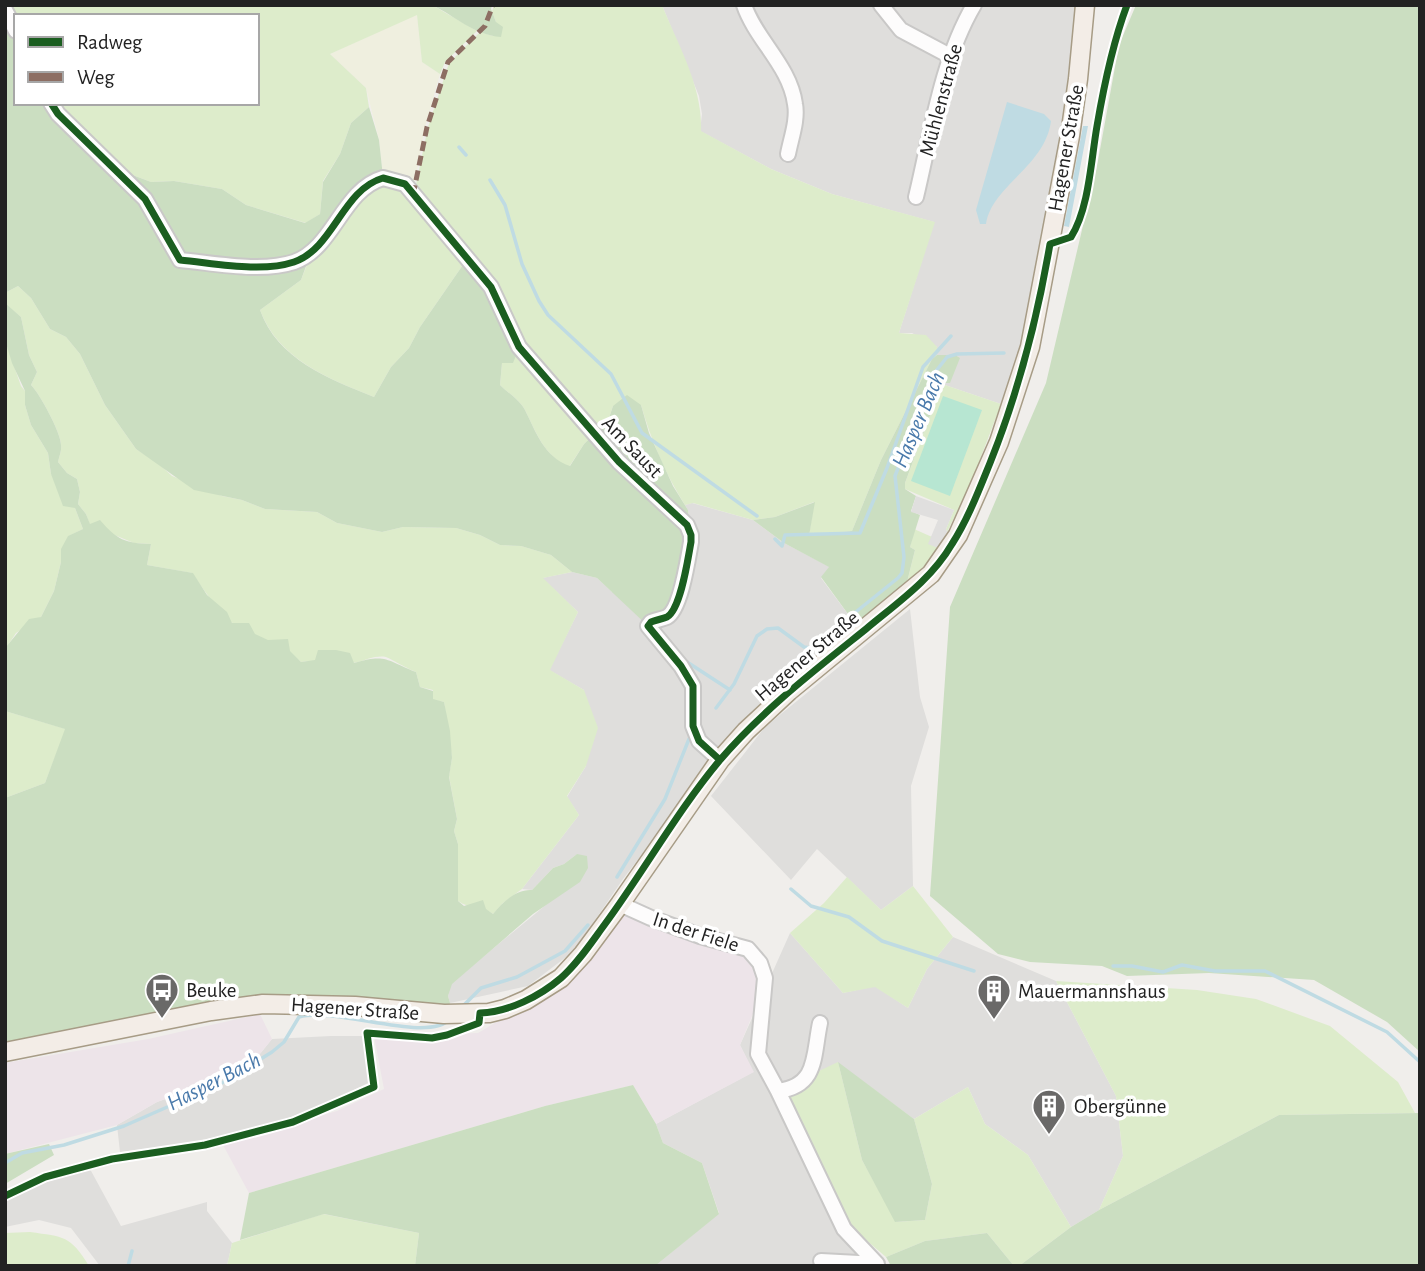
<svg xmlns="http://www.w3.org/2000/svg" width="1425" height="1271" font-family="'Alegreya Sans',sans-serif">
<rect width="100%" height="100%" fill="#f0eeeb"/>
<!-- residential -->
<path fill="#dfdedc" d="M662,5H1076L1057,183L1032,317L1001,404L942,384L947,355H937V347L912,333H899L934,222L832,194L771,169L700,131L702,114L699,96Z
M692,503L753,520L784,543L830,567L821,578L856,625L797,669L727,744L623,879L574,951L528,986L450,1003L448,996L451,984L460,976L553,899L577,854L564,864L553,868L532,890L522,889L579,815L567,797L586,766L584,690L549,670L578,612L542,578L572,572L597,578L612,592L691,535L688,510L685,505Z
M910,609L920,697L929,727L911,786L913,886L881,910L817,849L791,880L711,796L765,727Z
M790,933L843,993L875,986L908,1008L927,969L953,937L1056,981L1116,1096L1123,1156L1099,1210L1071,1227L1028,1155L985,1124L968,1087L914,1119L838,1063L780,1089L770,1092L821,1192L867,1259L855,1266H655L719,1213L702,1163L663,1143L656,1124L753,1072L740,1045Z
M331,1036H364L372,1081L317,1108L262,1127L184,1144L120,1152L117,1125L157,1102L228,1077L255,1060L272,1039Z
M90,1169L121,1226L207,1202V1211L232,1243L227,1266H100L71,1228L39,1220L5,1227V1201L43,1183Z"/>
<!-- industrial -->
<path fill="#ede4e9" d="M621,913L749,955L764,987L740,1045L754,1072L656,1124L633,1085L545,1106L249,1193L223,1145L337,1111L384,1089L374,1036L478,1033L547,992Z
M260,1014L272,1039L255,1060L228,1077L157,1102L117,1125L5,1154V1063L148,1039Z"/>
<!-- farmland -->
<path fill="#efefdf" d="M417,14L422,62L440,74L425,127L413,192L383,177L379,140L366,88L330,54Z"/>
<!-- grass -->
<path fill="#ddeccb" d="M5,5H432L477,31L445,62L440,74L422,62L417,15L330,54L366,88L369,107L351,123L340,154L323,181L320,214L306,223L246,205L222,189L174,181L151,182L112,167L54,103H257V16H16Z
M494,5H662C678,45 703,87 701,131L771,169L832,194L935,222L899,333L926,335L937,347V355L932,359L881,460L852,531L809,536L814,502L775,517L753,520L693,503L685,505C666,475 651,440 641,405L613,406L608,421L596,433L520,346L414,194L428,127L449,63L480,32L493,36L496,22L492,12Z
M395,181L467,259L420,327L409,348L391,367L374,397C329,379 278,359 260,310L301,280L312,252L364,188Z
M18,286L31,298L50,329L66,337L80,354L105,405L136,449L159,464L172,476L222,496L242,500L265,509L317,512L337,523L382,532L403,527L456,528L480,535L500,545L521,546L551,555L572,572L543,578L578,612L550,670L584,690L598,728L586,766L567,796L579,815L522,889L503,903L493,914C482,905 469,909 458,901V844L454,831L457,819L449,776L452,758L444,702L433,700V690L420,687L416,672C408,669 391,659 386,657C376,655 366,660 358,662C340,666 319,660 301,662C281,643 256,639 234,624C219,614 203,588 192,573L147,565L151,544L134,543L90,525L86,514L78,504L80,492L77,479L67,473L58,462C59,457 62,450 61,445C61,433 40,394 31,385L37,372L29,355L21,317L5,304V293Z
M5,340L21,386L25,391V405L31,425L48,453L51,474L75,508L83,529L69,536L62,549L61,562L54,591L41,617L16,633L6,648Z
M519,348L595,434L584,444L569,467C544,456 536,432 525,410C520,400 508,393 500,385L502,363Z
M942,384L1001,404L970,486L947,532L946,529L954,510L905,489V483Z
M914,529L932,537L938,548L923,567L907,582L915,550L910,547Z
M5,711L66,729L45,783L5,798Z
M847,877L881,910L913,886L953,937L927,969L908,1008L875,987L843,993L790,933L824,903Z
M1056,981L1197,990L1256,999L1330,1026L1398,1082L1415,1113L1279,1115L1099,1210L1123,1156L1116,1096Z
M838,1062L862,1160L896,1222L925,1220L932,1184L914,1119L968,1087L985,1124L1028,1155L1071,1227L1019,1266H1014L987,1233L925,1241L886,1257L852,1228L784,1094L807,1089L819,1071Z
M323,1214L419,1233L415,1266H227L232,1243Z
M30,1232C64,1237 70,1235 89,1266H5V1233Z"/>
<!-- forest -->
<path fill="#cbdec1" d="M432,5H492L491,9L496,22L503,27L501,37C474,35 455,16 432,5Z
M1136,5H1420V1052L1387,1022L1314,980L1209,973L1127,976L1102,966L1030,962L998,954L930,896L950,607L1046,383L1097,166L1119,45Z
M5,12L16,31V103H51L109,166L151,182L174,181L222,189L246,205L305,223L320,214L323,182L340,154L351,123L369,107L379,140L383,177L313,247L301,280L260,310C277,359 329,379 374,397L391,367L409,348L420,327L467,259L519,348L513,363H502L500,385C508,393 520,400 525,410C536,432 544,457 570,466L584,444L608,421L613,406L627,395L641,405L649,433L673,486L688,510L691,535L678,602L648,626L597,578L572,572L551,555L521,546L500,545L480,535L456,528L403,527L382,532L337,523L317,512L265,509L242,500L194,490L136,449L105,405L80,354L66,337L50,329L31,298L18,286L5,293Z
M5,303L21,317L29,355L37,372L31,385C40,394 61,433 61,445C62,450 59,457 58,462L67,473L77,479L80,492L78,504L86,514L90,524L100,520C117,540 125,543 151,544L147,565L193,573L207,595L227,612L232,623H249L255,634L268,640L288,639L290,651L301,662L315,660L318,650H336L350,653L354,663C387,653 387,661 416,672L420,687L433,691V699L444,702L450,731L452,758L449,777L457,819L454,831L458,844V901L464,906L483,900L486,909L493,914C503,902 516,889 532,890L553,868L564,864L577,854L587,856L588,868L580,882L533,914L452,984L448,996L450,1003L444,1014L295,1003L5,1051V798L45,783L65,729L5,711V645L6,647L29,619L41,617L54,591L61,562V549L68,536L83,529L75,508L63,506L51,474L48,453L31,425L25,405V391L12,363L5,340Z
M937,355H955L960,358L950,383H942L905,483V489L916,496L911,511L920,515L910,547L915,550L907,582L856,625L821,577L829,567L784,543L753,520L775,517L815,502L809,536L852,531L881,460L932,359Z
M838,1062L914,1119L932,1184L925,1220L895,1222L862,1160Z
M633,1085L656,1124L663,1143L702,1163L719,1214L655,1266H415L419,1233L324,1214L240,1240L249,1193L545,1106Z
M1420,1113V1266H1019L1071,1227L1099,1210L1279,1115Z
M49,1144L54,1155L5,1184V1154Z
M987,1233L1014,1266H891L886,1257L925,1241Z"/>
<!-- pitch -->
<path fill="#b7e6d2" d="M943,396L982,410L950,496L911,481Z"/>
<!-- parking -->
<path fill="#e0dfde" d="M916,496L954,510L946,529L947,532L938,548L928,544L938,520L911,512Z"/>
<!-- water -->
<path fill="#bfdbe3" d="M1007,102L1044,114L1051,121C1045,167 992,185 986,224H980L976,210Z
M1083,126H1088L1069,227L1064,226Z"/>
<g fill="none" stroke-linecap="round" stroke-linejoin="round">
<!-- stream -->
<path stroke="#bfdbe3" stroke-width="3.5" d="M459,147L466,155
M490,180L505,205L522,264L539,301L548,315L611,374L642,433L757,516
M775,539L782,546L785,535L860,533L887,468L923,367L951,336
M684,660L730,690
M716,708L734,684L757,636L767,629L778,628L804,647L811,648L898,578L902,573L904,557L895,476L936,371L947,357L957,354L1004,353
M617,877L665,799L689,739
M791,889L811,906L849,917L882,941L974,971
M1113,966H1132L1163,972L1182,965L1215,971H1265L1387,1032L1420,1062
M463,1006L481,988L517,977L565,951L588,925
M5,1163L22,1153L64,1145L124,1126L222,1083L272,1052L284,1042L299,1017C336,1006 427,1044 450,1019
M128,1266L132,1251"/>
<defs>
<path id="minor" d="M744,5C756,40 790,66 795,104C798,120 791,138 788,154
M881,5L901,30L950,56
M5,10L16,31
M51,103L58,114L145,199L180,260C214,263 261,273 294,262C334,248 342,190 383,178L405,184L491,287L519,347L619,462L687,525L691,535V542C688,558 681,609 667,617C662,619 656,620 651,622L648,626L681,666L693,686V726L699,741L720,760
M916,197C931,135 941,61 974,5
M620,904L651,918L700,936L748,949L760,963L765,978L758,1054L778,1091L844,1229L877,1264L821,1261
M778,1091C818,1086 813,1056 820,1023"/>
<path id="major" d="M5,1052L211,1011L263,1004L355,1006L444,1014L489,1013L505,1009L526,1000L561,978L583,954L620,904L720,760L746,731L789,691L931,574L958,535L999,442L1030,347L1070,136L1078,79L1085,5"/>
</defs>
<!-- minor casing -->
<use href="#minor" stroke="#c9c8c7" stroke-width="18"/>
<!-- major casing -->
<use href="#major" stroke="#a79c86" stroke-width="21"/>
<!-- minor -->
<use href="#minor" stroke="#fdfcfc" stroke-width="14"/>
<!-- major -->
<use href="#major" stroke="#f3ede7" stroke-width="18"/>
<!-- quiet -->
<path stroke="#8d6e63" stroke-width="5" stroke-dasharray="10 5" stroke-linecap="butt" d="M413,195L427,127L448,62L485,26L493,5"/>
<defs>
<path id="cycleway" d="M51,103L58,114L145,199L180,260C214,263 261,273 294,262C334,248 342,190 383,178L405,184L491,287L519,347L619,462L687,525L691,535V542C688,558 681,609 667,617C662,619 656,620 651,622L648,626L681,666L693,686V726L699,741L720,760
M5,1196L45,1177L112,1159L205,1145L293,1122L374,1087L367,1033L432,1038L447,1035L479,1023L480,1013C509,1012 540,996 561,978C578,963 591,943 605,924C644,871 678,810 720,760C763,710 815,670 866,629C897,603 931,580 952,544C968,519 979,490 990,463C1019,391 1037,320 1050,244L1071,237C1089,209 1091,160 1097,126C1104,85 1112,45 1127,5"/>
</defs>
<!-- cycleway casing -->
<use href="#cycleway" stroke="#fff" stroke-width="11"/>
<!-- cycleway -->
<use href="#cycleway" stroke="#1b5e20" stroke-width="7"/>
</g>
<!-- icons -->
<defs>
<symbol id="bus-pin" viewBox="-11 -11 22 30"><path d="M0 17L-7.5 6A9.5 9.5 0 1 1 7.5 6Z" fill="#6a6968" stroke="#fff"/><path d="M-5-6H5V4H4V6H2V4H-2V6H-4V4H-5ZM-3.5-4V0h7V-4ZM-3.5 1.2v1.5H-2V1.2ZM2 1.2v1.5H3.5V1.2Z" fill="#fff"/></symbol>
<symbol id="building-pin" viewBox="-11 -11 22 30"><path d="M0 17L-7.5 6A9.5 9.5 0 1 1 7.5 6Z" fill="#6a6968" stroke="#fff"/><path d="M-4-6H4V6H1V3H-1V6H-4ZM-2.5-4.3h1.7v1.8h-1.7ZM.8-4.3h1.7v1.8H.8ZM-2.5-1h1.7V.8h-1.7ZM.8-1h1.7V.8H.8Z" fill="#fff"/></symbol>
</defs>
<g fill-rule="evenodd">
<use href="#bus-pin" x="143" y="971" width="38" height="52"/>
<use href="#building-pin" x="975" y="972" width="38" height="52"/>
<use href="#building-pin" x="1030" y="1087" width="38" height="52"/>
</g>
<g text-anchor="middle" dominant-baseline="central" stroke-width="7" stroke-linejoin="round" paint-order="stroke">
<!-- street labels -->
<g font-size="21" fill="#222" stroke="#fff">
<text transform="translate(941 100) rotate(-75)">Mühlenstraße</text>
<text transform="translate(1066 148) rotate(-80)">Hagener Straße</text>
<text transform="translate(632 447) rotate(46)">Am Saust</text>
<text transform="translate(807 656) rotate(-40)">Hagener Straße</text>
<text transform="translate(696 932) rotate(18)">In der Fiele</text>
<text transform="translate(355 1009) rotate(4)">Hagener Straße</text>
</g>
<!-- poi labels -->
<g font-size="21" fill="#222" stroke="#fff" text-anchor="start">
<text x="186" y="990">Beuke</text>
<text x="1018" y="991">Mauermannshaus</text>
<text x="1074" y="1106">Obergünne</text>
</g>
<!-- water labels -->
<g font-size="23" font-style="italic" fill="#4a7aab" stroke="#fff">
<text transform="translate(919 420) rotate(-67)">Hasper Bach</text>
<text transform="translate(214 1082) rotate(-27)">Hasper Bach</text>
</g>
</g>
<!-- border -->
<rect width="1425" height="1271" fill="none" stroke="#222222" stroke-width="14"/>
<!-- legend -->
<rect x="14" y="14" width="245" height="91" fill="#ffffff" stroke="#a7a7a7" stroke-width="2"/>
<rect x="28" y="37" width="35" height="10" fill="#1b5e20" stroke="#a7a7a7" stroke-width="2"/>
<text x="77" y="49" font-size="21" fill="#222222">Radweg</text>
<rect x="28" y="72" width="35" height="10" fill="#8d6e63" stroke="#a7a7a7" stroke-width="2"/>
<text x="77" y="84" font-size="21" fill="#222222">Weg</text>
</svg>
